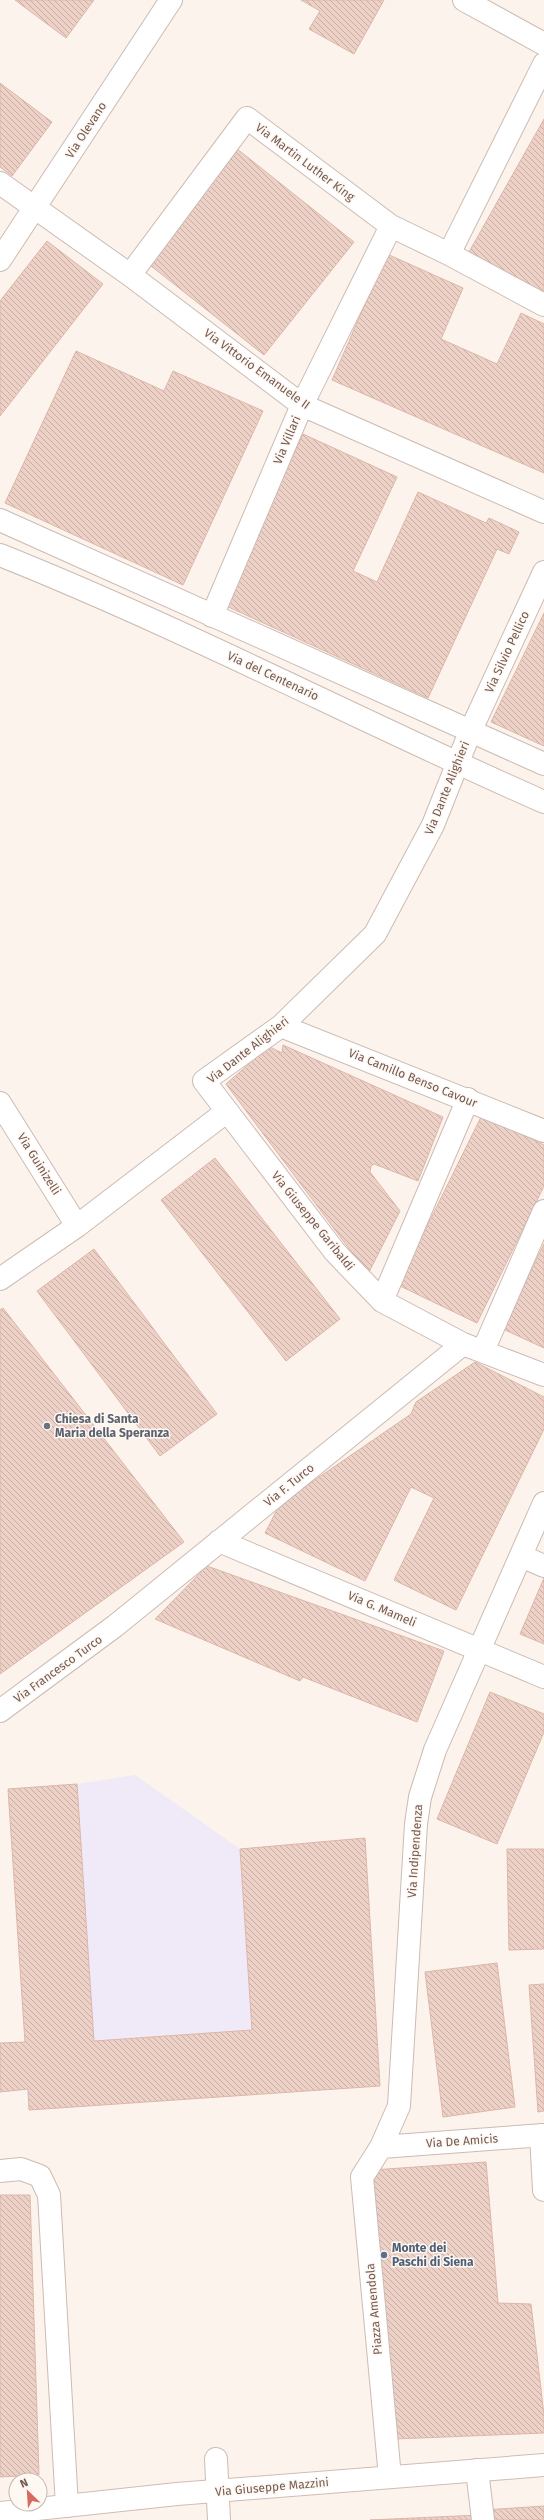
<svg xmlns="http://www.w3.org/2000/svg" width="544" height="2520" font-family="'Fira Sans',sans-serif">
<defs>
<pattern id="building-back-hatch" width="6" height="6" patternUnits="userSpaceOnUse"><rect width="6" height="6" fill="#edd1c7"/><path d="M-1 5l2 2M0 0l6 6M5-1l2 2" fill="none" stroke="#c5ada4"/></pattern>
</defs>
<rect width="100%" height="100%" fill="#fbf3ec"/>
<!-- education -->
<path fill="#f0e9f8" d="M135,1775L240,1849L365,1838L380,2086L29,2110L27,2090L0,2092V2043L25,2042L8,1789L77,1784Z"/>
<!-- building -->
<path fill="url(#building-back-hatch)" stroke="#deb6a9" d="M15,0H94L66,38Z
M301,0H384L354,54L309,29L320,11Z
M0,83L52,122L12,176L0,167Z
M544,119V294L469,252Z
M236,148L354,242L264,355L146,262Z
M47,241L103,284L0,416V301Z
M387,254L463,288L441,339L497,364L521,313L544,324V473L332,380Z
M76,351L164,391L173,371L263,411L183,585L5,503Z
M303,434L397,477L353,571L377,582L418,492L486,523L489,518L519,532L509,554L497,549L428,698L224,605Z
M544,613V746L491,722Z
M262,1043L282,1053L283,1045L443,1117L418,1181L374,1164L371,1166L370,1172L400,1211L368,1274L226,1084L249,1064Z
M482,1115L544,1145V1186L477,1323L398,1285Z
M215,1158L340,1319L286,1361L161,1200Z
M544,1244V1348L503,1329Z
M94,1249L217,1414L160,1456L37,1291Z
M3,1308L184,1542L0,1674V1310Z
M475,1362L544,1397V1429L456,1610L394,1580L434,1498L411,1487L365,1581L265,1533L280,1504L411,1414L416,1402Z
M207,1566L444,1651L417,1722L303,1677L300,1681L155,1619Z
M544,1578V1644L520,1634Z
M490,1692L544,1714V1732L497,1844L437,1819Z
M77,1784L94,2041L252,2030L240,1849L365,1838L380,2086L29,2110L28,2089L0,2092V2043L25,2042L8,1789Z
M507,1849H544V1949L509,1950Z
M497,1963L515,2107L443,2117L425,1972Z
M544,1984V2111L538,2112L529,1985Z
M486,2162L498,2303L531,2304L544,2415V2433L395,2439L373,2170Z
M0,2195H30L39,2475L0,2477Z
M544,2506V2520H485L484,2510Z
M479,2515L480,2520H370Z"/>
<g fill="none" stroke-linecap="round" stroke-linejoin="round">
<defs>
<path id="pedestrian" d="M216,2459L219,2520"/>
<path id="minor" d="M464,0L544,44
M0,183L130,275L302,405L544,512
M449,254L544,305
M130,275L247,118L391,226L449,254L544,64
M544,572L470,732L433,825L375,934L281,1026L204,1081L335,1252L382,1301L463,1344L544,1375
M212,616L302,405L391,226
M281,1026L544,1131
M0,1103L77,1226
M0,1279L77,1226L226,1112
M382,1301L468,1099
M483,1351L544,1211
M219,1541L544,1677
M521,1556L544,1566
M0,1711L115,1626L463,1344
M541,2135L544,2190
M381,2147L544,2135
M0,2171L21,2169L40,2176L49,2195L67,2506
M477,2470L483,2520
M390,2477L362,2177L381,2147L399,2106L416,1824L420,1797L435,1750L544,1503"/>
<path id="tertiary" d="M0,260L171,0
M0,520L544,764
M0,555C185,629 362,722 544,802"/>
<path id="secondary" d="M0,2513L177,2494L544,2465"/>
</defs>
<!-- pedestrian casing -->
<use href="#pedestrian" stroke="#ccbbb3" stroke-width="24"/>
<!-- minor casing -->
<use href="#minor" stroke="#ccbbb3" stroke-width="24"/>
<!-- tertiary casing -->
<use href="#tertiary" stroke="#ccbbb3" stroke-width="24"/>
<!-- secondary casing -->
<use href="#secondary" stroke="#d1bcb3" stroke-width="24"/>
<!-- pedestrian -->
<use href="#pedestrian" stroke="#fff" stroke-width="22"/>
<!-- minor -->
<use href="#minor" stroke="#fff" stroke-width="22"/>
<!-- tertiary -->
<use href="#tertiary" stroke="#fff" stroke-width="22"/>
<!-- secondary -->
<use href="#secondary" stroke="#fff" stroke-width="22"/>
</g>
<!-- markers -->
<circle fill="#6b7280" stroke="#fef8f3" stroke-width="1.5" cx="47" cy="1426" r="4"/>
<circle fill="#5c6f8a" stroke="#fef8f3" stroke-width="1.5" cx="384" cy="2255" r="4"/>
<g text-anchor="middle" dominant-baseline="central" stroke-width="3" stroke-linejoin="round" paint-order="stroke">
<!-- street labels -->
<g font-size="12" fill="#745951" stroke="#fef8f3">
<text transform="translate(86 130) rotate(-57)">Via Olevano</text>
<text transform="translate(305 162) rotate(37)">Via Martin Luther King</text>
<text transform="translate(257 369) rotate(36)">Via Vittorio Emanuele II</text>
<text transform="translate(287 440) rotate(-67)">Via Villari</text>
<text transform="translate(507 652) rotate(-65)">Via Silvio Pellico</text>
<text transform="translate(273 676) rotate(25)">Via del Centenario</text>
<text transform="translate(447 788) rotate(-68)">Via Dante Alighieri</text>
<text transform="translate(248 1050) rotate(-38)">Via Dante Alighieri</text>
<text transform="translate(413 1078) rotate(22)">Via Camillo Benso Cavour</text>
<text transform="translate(39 1164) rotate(58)">Via Guinizelli</text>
<text transform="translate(313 1221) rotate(51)">Via Giuseppe Garibaldi</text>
<text transform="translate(289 1485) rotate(-39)">Via F. Turco</text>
<text transform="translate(382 1609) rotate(23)">Via G. Mameli</text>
<text transform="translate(58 1669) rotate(-36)">Via Francesco Turco</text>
<text transform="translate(415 1851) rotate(-86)">Via Indipendenza</text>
<text transform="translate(462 2141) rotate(-4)">Via De Amicis</text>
<text transform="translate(374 2309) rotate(-95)">Piazza Amendola</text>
<text transform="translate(272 2487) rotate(-5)">Via Giuseppe Mazzini</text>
</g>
<!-- worship labels -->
<g font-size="12" font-weight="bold" fill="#5b616d" stroke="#fef8f3" text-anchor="start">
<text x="55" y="1419">Chiesa di Santa<tspan x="55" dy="14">Maria della Speranza</tspan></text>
</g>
<!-- service labels -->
<g font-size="12" font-weight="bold" fill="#4e5e75" stroke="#fef8f3" text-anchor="start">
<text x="392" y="2248">Monte dei<tspan x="392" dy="14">Paschi di Siena</tspan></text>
</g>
</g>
<!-- north arrow -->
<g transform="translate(28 2492) rotate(335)"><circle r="19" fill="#fef8f3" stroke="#c7b8b2"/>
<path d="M0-3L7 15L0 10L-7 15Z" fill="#d66960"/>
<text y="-6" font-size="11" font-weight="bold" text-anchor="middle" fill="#745951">N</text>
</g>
</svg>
